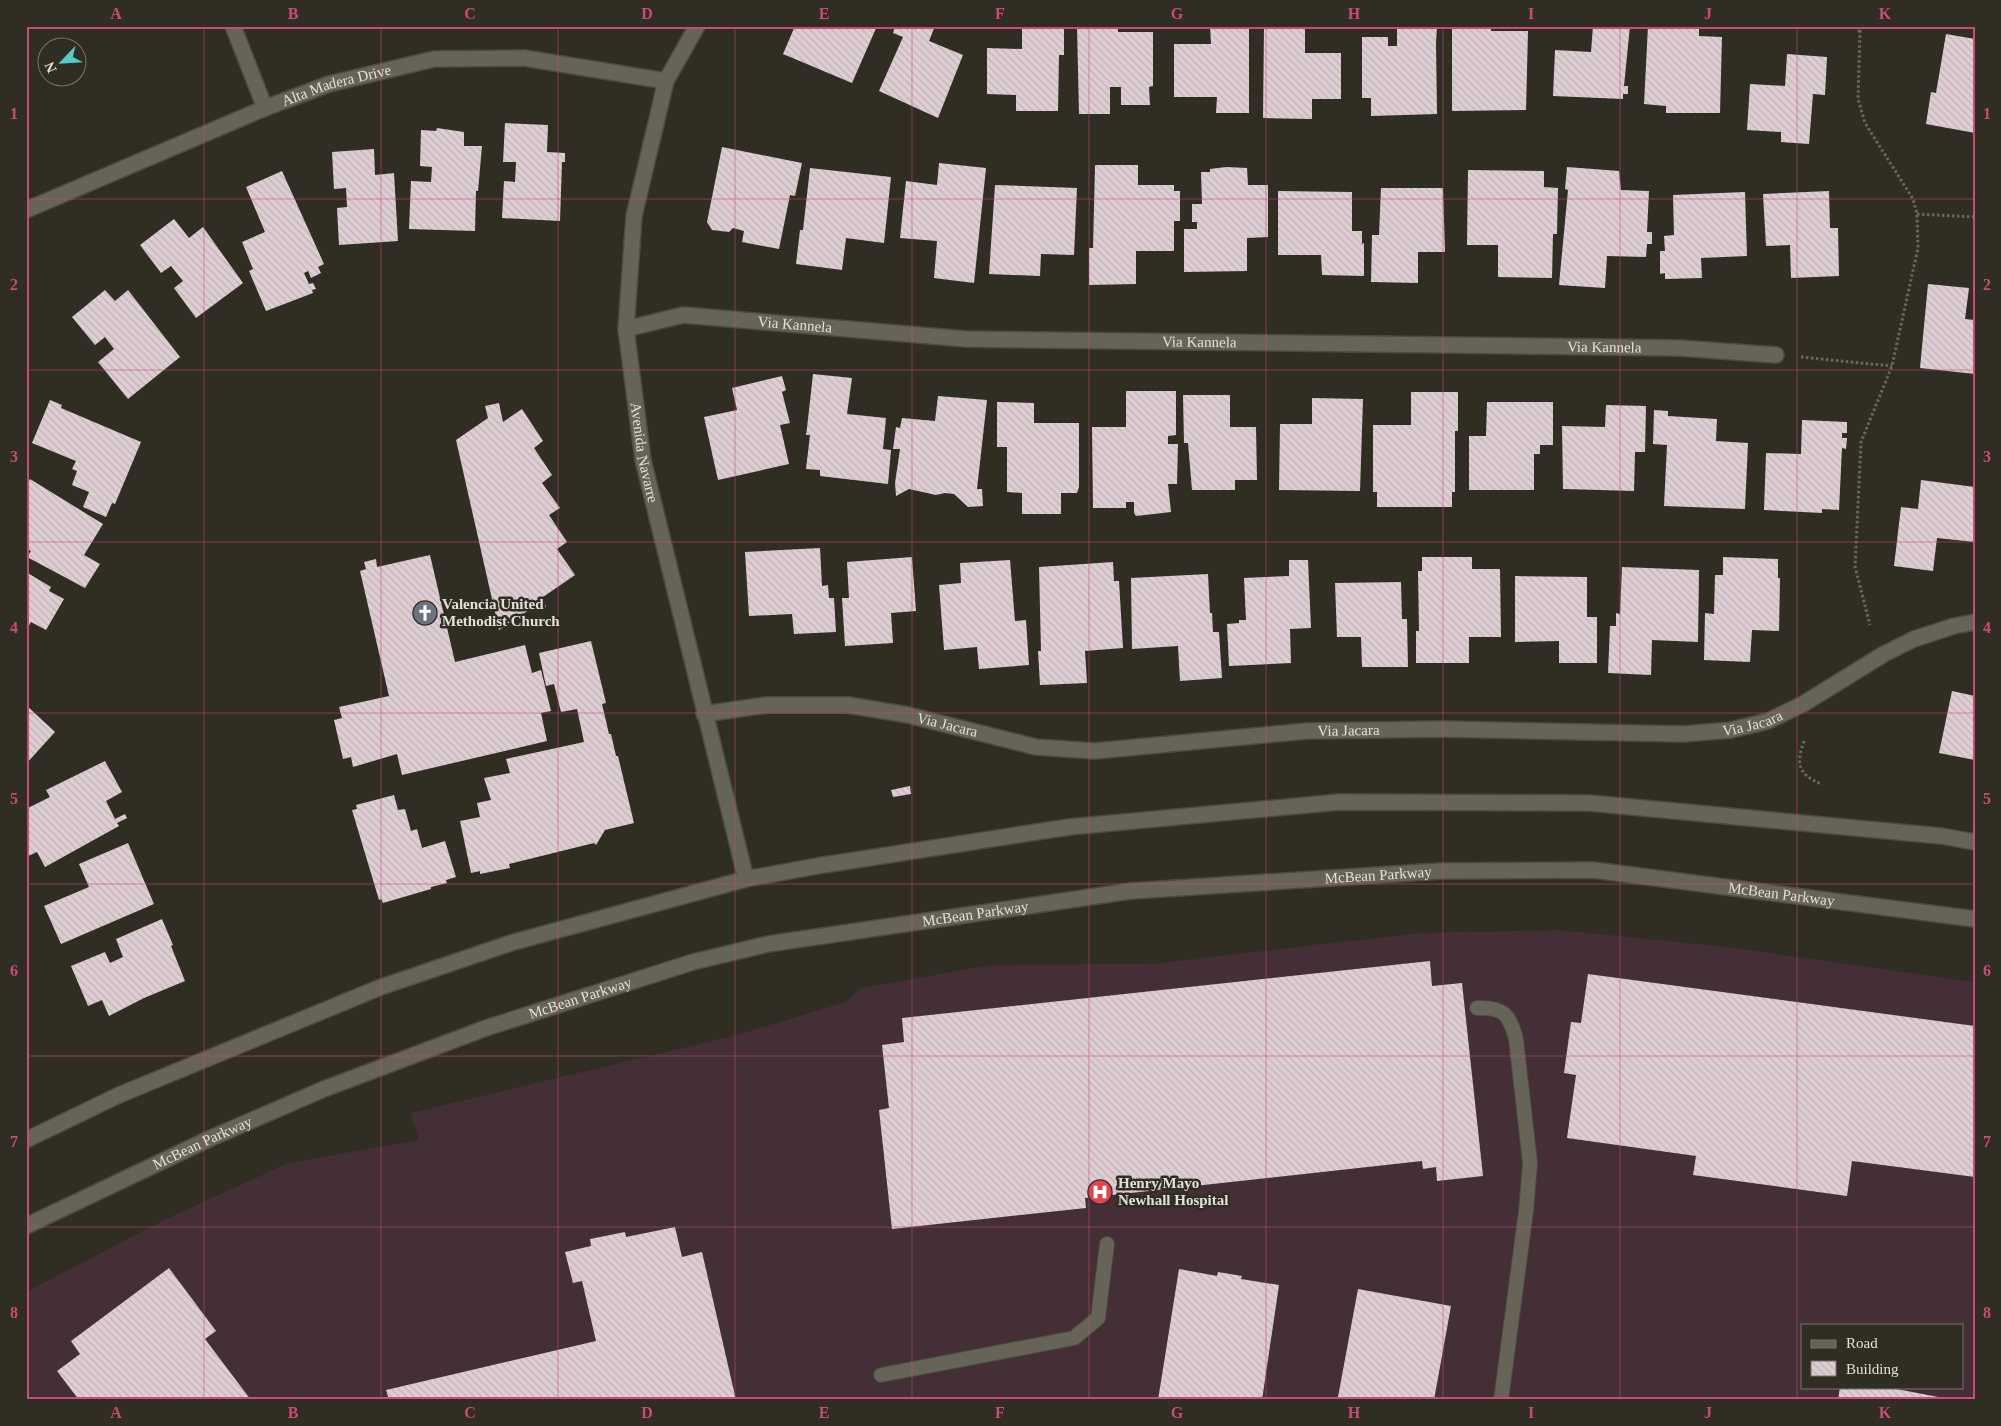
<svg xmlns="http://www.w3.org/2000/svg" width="2001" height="1426" font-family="Georgia,serif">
<defs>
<pattern id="building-back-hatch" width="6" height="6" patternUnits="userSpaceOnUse" patternTransform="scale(1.25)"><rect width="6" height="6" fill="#deced3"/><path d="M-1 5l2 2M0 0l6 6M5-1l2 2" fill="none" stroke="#bfb2b6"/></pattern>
</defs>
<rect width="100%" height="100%" fill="#302e23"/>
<!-- medical -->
<path fill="#432f35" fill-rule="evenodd" d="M1559,930L1726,947L1975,982V1400H26V1292L164,1220L288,1163L419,1140L411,1113L737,1035L846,1002L861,988L991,965L1150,964L1421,933ZM1802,1325H1962V1387H1802Z"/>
<!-- building -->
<path fill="url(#building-back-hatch)" d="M795,26H877L852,83L783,54Z
M895,26H935L929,41L963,55L938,118L879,91L903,37L893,33Z
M1022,26H1064V55H1059L1058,111H1016V95L987,94V48L1022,49Z
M1077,26H1118V32H1153V86L1149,87L1150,105H1121V87H1110V114H1079Z
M1210,26H1249V113H1216L1217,97H1174V44H1211Z
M1264,26H1305V53H1341V99H1312V119L1263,118Z
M1397,26H1437L1436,43L1437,114L1371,116V98H1362V37H1388V46H1397Z
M1452,26H1491V31H1528L1526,110L1452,111Z
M1593,26H1630L1624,86H1628V94H1623V99L1553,96L1555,50L1591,52Z
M1648,26H1699V36L1722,37L1720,113H1666V106L1644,104Z
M1946,34L1975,39V133L1926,124L1931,92L1936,93Z
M1787,54L1827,57L1825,95L1813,94L1809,144L1781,142V132L1747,130L1750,84L1785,86Z
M505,123L548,125L547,152L565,153V162H562L560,221L502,218L504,181L515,182L516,162H503Z
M437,128L464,132V146H482L478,191H476L475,231L409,229L411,181L431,182L432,167L420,166L421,130L436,131Z
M722,147L802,163L795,196L790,195L779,249L742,242L744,231L733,228L729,232L712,230L707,222Z
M374,149L375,175L394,173L398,241L339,245L337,208L347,207L346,188L334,189L332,152Z
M939,163L986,168L974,283L934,278L937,241L900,238L906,181L937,185Z
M1095,165H1138V185H1174V191H1180V221H1174V251H1136V284L1089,285V248H1093Z
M1226,167L1247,168L1248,185H1268V237L1247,238V271L1184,272V229H1197V222H1192V204H1202L1201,172H1210V169Z
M1567,167L1619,171L1621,190L1649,191L1647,232H1652V244H1647L1646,257L1607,256L1605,288L1559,285L1568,190L1565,189Z
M810,168L891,177L884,243L846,238L842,270L796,264L800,230H803Z
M1468,170L1544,171V187L1558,188L1557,234H1553L1552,278L1498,277V245H1467Z
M282,171L324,264L318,267L321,273L311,278L308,271L304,273L309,284L313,283L316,289L312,290L313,293L266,311L249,271L253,269L242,242L265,232L246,187Z
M995,185L1077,188L1074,255L1041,254L1040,276L989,274Z
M1381,188H1443L1445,252H1418V283L1371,282L1372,235H1379Z
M1278,191L1352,192V231H1362V244L1364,243V276L1322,275L1321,255H1278Z
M1829,191L1830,228H1838L1839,276L1791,278L1790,245L1766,246L1763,194Z
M1745,192L1747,256L1701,258L1702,278L1665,279V273L1660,274V251H1665L1664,236L1674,235L1673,195Z
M174,219L189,238L203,227L243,283L196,318L174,288L183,281L171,266L161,273L140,245Z
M1928,284L1969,288L1965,319L1975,320V374L1920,368Z
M105,290L115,301L128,290L180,357L128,399L98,362L114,349L105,337L95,345L72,317Z
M813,374L852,378L847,414L886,418L883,449L891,450L888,484L820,476V470L806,469L810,435H806L807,428Z
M782,376L786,390L782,392L790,423L780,425L789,464L718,480L704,417L737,410L732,388Z
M1126,391H1176V435L1168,436V444H1178L1177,484H1168L1171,512L1136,516L1134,513V502H1126V508H1093L1092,427H1126Z
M1411,392H1458V431H1455V492H1452V507H1377V492H1373V425H1411Z
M1183,395H1230V427H1256L1257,480H1235V490H1192L1188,443H1184Z
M938,396L987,400L977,489H982L983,506L968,507L954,494L945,493L936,495L909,489L896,496L895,483L900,449H893L896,427L900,428L902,418L935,421Z
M1312,398L1363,399L1360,491L1279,490L1280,424H1312Z
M50,400L62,405L61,408L141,442L115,504L112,503L106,517L83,507L89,492L72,485L77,471L72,469L76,461L32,443Z
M997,402L1034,403V423H1079V487L1077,493H1061V514H1022V493L1007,492V447H997Z
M1487,402H1553V445H1540V454H1534V490H1469V436H1486Z
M499,403L503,422L522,409L543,441L534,448L552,475L542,483L560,508L549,515L567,542L557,549L575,575L543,597L546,607L533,611L532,608L499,630L456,440L488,418L485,406Z
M1606,405L1646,406L1645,452H1635L1634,491L1563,489L1562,426L1605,427Z
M1654,410L1668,411V416L1717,419L1716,441L1748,443L1745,509L1664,506L1667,445L1653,444Z
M1802,420L1847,422V433H1842V438H1847L1846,449L1842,448L1839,510L1822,509V513L1764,510L1766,453L1801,454Z
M30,479L103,524L84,555L100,564L85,588L27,557L31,551L26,548V486Z
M1921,480L1975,487V542L1937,538L1933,571L1894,566L1901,507L1918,509Z
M820,548L822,586L828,585L829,598H834L836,632L794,634L792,614L749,616L745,552Z
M430,555L455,662L525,645L532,673L541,670L551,711L541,713L547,741L402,775L397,754L353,767L351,757L343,759L334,720L342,718L339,707L389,696L360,571L366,569L364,562L376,559L377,567Z
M912,557L916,611L891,613L893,643L845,646L842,598H849L847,562Z
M1422,557H1472V569H1500L1501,637H1469V663H1416V631H1419L1418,571H1422Z
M1723,557L1778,559V578H1780L1779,631L1752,630L1750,662L1704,660L1705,613L1714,614L1715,575H1723Z
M1010,560L1015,621L1026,620L1029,665L979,669L977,647L944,650L939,585L961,583L960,563Z
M1289,560H1308L1311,628L1290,629L1291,663L1229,666L1227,624L1239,623V620H1246L1244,578L1289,576Z
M1113,562L1114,581H1119L1123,648L1085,651L1087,683L1040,685L1038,651H1041L1039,567Z
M1622,567L1699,570L1698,642L1652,640L1651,675L1608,673L1610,626H1616V613L1620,614Z
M26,572L51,587L49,591L64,599L46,630L31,622L26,631Z
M1208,574L1210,613H1212L1213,632H1219L1222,678L1180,681L1178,646L1132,649L1131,578Z
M1515,576L1587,577V617H1597V663H1559V641L1515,642Z
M1401,582L1402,619H1407L1408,667H1362L1361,637H1337L1335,583Z
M591,641L606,703L602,704L609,734H611L616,756H618L634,823L605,830L596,845L594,843L509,864L510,868L480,874V871L471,873L460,821L480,817L477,803L491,800L484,778L510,773L506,759L584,742L577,709L561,712L554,684L546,686L539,653Z
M1952,691L1975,696V760L1939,753Z
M26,705L55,732L26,764Z
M105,761L122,792L106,801L115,819L125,814L127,818L117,823L119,826L45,867L37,852L26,857V809L50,797L46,790Z
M910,786L911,794L893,797L891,790Z
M394,795L398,810L405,809L411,831L417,829L422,848L445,841L456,877L446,880L447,883L431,887V889L383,903L381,899L379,900L352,810L357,809L356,805Z
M128,843L154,904L61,944L44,906L89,887L79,864Z
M162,919L173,945L171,946L185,981L144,998L109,1016L102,1000L88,1006L71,966L105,952L110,963L123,957L116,939Z
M1430,961L1432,986L1462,983L1483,1176L1437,1181L1436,1167L1423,1169L1422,1161L1085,1198L1086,1208L892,1229L879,1110L889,1108L882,1045L904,1042L902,1018Z
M1588,974L1975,1026V1177L1852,1161L1847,1196L1693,1175L1696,1156L1567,1138L1576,1075L1564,1073L1571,1022L1581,1023Z
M675,1227L682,1257L702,1252L736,1400H389L386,1390L596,1341L582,1281L573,1283L565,1252L591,1246L590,1239L625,1232L626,1237Z
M169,1268L216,1331L205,1339L251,1400H79L57,1371L80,1354L71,1341Z
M1179,1269L1217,1276L1218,1272L1242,1276L1241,1279L1279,1285L1262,1400H1158Z
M1358,1289L1451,1306L1434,1400H1351L1338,1397Z
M1840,1387H1886L1954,1400H1838Z"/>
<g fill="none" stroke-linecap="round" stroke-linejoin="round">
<defs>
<path id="lane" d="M1477,1008C1504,1007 1509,1014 1516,1039L1530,1163L1526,1211L1501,1400
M881,1375L1074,1338L1098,1318L1107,1244"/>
<g id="street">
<path d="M233,26L265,108"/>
<path id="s1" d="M697,26L666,81L634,216L626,329L643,460L746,879"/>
<path id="s2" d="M26,210L265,108L329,84L434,59L524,58L666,81"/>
<path id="s3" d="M626,329L683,315L966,339L1679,348L1776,355"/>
<path id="s4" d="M704,714L767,705H848L908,715L1036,747L1095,751L1307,731L1442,729L1684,734L1731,730L1768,721L1803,704L1884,654L1914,639L1954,626L1975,622"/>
</g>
<g id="secondary">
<path d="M26,1140L119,1095L381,987L514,942L746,879L817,866L1069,827L1340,802L1589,803L1941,836L1975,842"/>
<path id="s5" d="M26,1226L211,1138L324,1089L486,1028L693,962L768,944L1131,891L1440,871L1593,870L1975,919"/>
</g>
</defs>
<!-- lane casing -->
<use href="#lane" stroke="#4c4b41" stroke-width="16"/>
<!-- street casing -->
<use href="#street" stroke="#4c4b41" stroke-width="18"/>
<!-- secondary casing -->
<use href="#secondary" stroke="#4c4b41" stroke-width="18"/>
<!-- path -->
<path stroke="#69685e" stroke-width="3" stroke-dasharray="2.5 2.5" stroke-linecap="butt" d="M1855,26L1860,32
M1863,26L1860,32L1858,99L1865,123L1913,199L1917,214L1918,248L1892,366L1861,442L1855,567L1870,625
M1917,214L1975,217
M1801,357L1892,366
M1804,741C1796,764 1798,774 1821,784"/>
<!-- lane -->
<use href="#lane" stroke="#666457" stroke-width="14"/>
<!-- street -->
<use href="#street" stroke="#666457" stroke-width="15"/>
<!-- secondary -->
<use href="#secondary" stroke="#666457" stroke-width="15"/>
</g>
<!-- grid -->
<path fill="none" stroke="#ca4a7a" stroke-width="1" stroke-opacity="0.55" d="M204,26V1400M381,26V1400M558,26V1400M735,26V1400M912,26V1400M1089,26V1400M1266,26V1400M1443,26V1400M1620,26V1400M1797,26V1400M26,199H1975M26,370H1975M26,542H1975M26,713H1975M26,884H1975M26,1056H1975M26,1227H1975"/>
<!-- icons -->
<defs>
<symbol id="church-disc" viewBox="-11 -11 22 22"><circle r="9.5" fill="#6b7280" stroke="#302e23"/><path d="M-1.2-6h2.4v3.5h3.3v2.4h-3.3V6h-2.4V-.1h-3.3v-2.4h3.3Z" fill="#fff"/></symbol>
<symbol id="hospital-disc" viewBox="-11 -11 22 22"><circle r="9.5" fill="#e0444e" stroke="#302e23"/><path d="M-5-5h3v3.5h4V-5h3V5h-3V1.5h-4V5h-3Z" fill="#fff"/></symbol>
</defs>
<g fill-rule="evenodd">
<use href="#church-disc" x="411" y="599" width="28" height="28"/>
<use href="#hospital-disc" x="1086" y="1178" width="28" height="28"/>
</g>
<g text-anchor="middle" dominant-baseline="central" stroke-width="5" stroke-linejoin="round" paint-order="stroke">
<!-- street labels -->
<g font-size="15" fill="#e1e0d9" stroke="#302e23">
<text stroke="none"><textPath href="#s2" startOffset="335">Alta Madera Drive</textPath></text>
<text stroke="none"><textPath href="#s3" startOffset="171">Via Kannela</textPath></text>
<text stroke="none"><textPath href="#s3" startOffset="576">Via Kannela</textPath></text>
<text stroke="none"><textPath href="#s3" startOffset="981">Via Kannela</textPath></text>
<text stroke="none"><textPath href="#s1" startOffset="440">Avenida Navarre</textPath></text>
<text stroke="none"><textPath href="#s4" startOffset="1056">Via Jacara</textPath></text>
<text stroke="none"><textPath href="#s4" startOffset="246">Via Jacara</textPath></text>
<text stroke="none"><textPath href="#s4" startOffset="651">Via Jacara</textPath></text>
<text stroke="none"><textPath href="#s5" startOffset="1410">McBean Parkway</textPath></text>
<text stroke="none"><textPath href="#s5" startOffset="1815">McBean Parkway</textPath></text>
<text stroke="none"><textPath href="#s5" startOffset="1005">McBean Parkway</textPath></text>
<text stroke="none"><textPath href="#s5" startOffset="600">McBean Parkway</textPath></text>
<text stroke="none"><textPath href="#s5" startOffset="195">McBean Parkway</textPath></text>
</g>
<!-- poi labels -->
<g font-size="15" font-weight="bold" fill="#e1e0d9" stroke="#302e23" text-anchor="start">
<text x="442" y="604">Valencia United<tspan x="442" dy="17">Methodist Church</tspan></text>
<text x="1118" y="1183">Henry Mayo<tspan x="1118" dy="17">Newhall Hospital</tspan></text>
</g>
</g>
<!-- border -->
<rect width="2001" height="1426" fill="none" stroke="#302e23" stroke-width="55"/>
<!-- legend -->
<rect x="1801" y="1324" width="162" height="65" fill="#302e23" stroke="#77756c"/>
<rect x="1811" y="1340" width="25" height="8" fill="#666457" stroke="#77756c"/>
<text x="1846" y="1348" font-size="15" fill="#e1e0d9">Road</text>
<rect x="1811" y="1361" width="25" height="15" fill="url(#building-back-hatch)" stroke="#77756c"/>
<text x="1846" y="1374" font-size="15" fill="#e1e0d9">Building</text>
<!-- north arrow -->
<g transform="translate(62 62) rotate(245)"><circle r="24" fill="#302e23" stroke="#77756c"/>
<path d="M0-4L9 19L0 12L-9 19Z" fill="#54cdc8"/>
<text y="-8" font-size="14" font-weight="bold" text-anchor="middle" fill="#e1e0d9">N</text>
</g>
<rect x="28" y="28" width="1946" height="1370" fill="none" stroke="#ca4a7a" stroke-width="2"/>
<g font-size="16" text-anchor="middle" font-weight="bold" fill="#ca4a7a">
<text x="116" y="19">A</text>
<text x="293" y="19">B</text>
<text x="470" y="19">C</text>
<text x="647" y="19">D</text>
<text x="824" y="19">E</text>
<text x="1000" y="19">F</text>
<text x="1177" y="19">G</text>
<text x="1354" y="19">H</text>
<text x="1531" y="19">I</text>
<text x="1708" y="19">J</text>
<text x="1885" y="19">K</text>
<text x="14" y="119">1</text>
<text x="1987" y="119">1</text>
<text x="14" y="290">2</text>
<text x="1987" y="290">2</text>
<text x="14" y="462">3</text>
<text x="1987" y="462">3</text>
<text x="14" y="633">4</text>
<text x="1987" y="633">4</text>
<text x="14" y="804">5</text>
<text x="1987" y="804">5</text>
<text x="14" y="976">6</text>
<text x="1987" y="976">6</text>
<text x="14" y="1147">7</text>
<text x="1987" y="1147">7</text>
<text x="14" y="1318">8</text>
<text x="1987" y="1318">8</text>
<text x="116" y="1418">A</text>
<text x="293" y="1418">B</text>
<text x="470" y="1418">C</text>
<text x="647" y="1418">D</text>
<text x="824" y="1418">E</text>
<text x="1000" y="1418">F</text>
<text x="1177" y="1418">G</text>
<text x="1354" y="1418">H</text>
<text x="1531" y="1418">I</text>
<text x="1708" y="1418">J</text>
<text x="1885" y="1418">K</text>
</g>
</svg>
